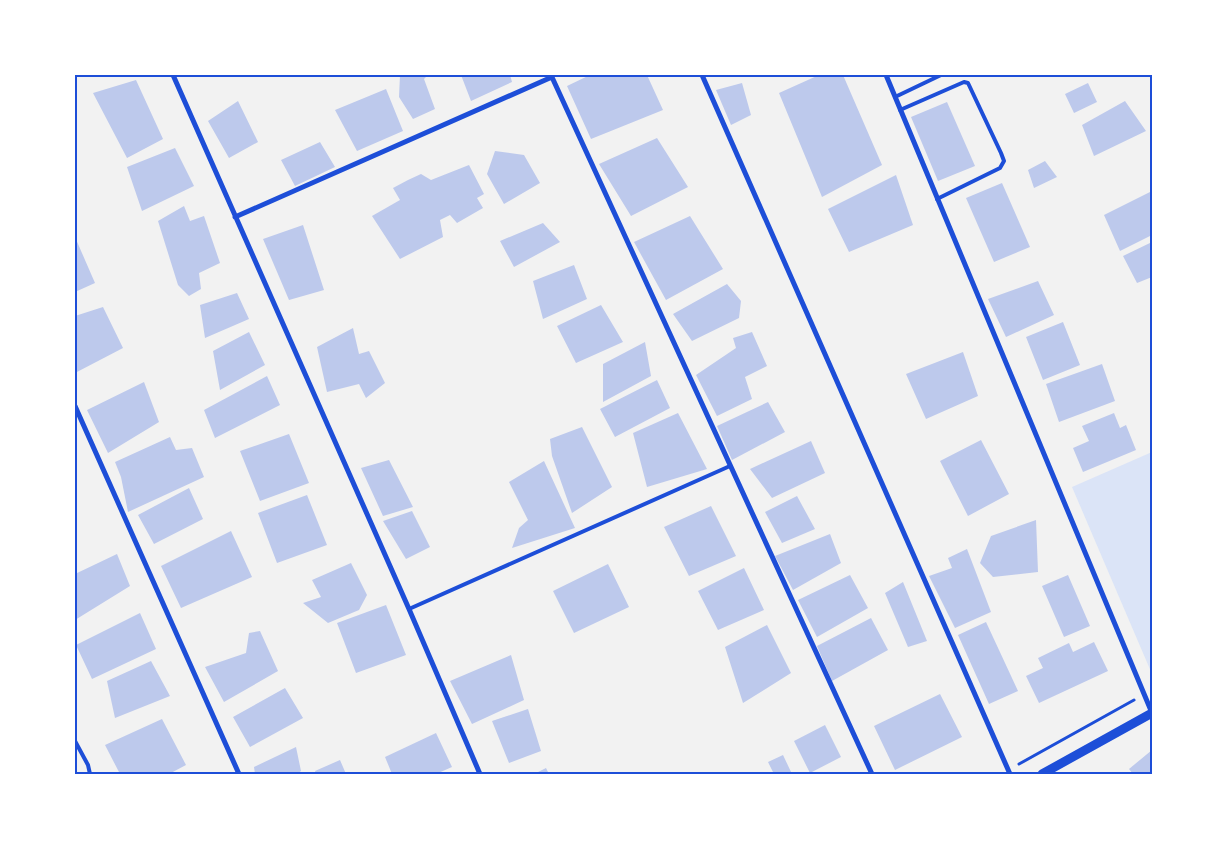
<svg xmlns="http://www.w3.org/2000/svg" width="1227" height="849" font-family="Lato,sans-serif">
<rect width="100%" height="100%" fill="#f2f2f2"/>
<!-- green -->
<path fill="#dbe4f7" d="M1152,452V674L1072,487Z"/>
<!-- building -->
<path fill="#bdc9ec" d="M400,75H428L424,79L435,109L413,119L399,97Z
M461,75H510L512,82L471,101Z
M590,75H647L663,110L591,139L567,86Z
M819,75H843L882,165L822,197L779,93Z
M136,80L163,139L127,158L93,93Z
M742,83L751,115L731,125L716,90Z
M1088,83L1097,102L1074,113L1065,94Z
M386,89L403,131L357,151L335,110Z
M238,101L258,142L229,158L208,121Z
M1125,101L1146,131L1094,156L1082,125Z
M947,102L975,166L938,181L911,117Z
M657,138L688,187L631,216L599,164Z
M320,142L335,167L295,186L281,160Z
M175,148L194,186L142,211L127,167Z
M495,151L524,155L540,183L504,204L487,174Z
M1045,161L1057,177L1034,188L1028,170Z
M469,165L484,194L477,198L483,208L457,223L450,215L440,220L443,237L400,259L372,216L400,200L393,188L408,180L421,174L431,180Z
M896,175L913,225L849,252L828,209Z
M1002,183L1030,247L994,262L966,198Z
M1152,191V235L1120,251L1104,215Z
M184,206L190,221L204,216L220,263L199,273L201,289L189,296L178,285L158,221Z
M690,216L723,269L666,300L634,242Z
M543,223L560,242L514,267L500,241Z
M303,225L324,290L289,300L263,239Z
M75,237L95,283L75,292Z
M1152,242V277L1137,283L1123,256Z
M574,265L587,299L543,319L533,281Z
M1038,281L1054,315L1006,337L988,299Z
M727,284L741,301L739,318L692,341L673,314Z
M237,293L249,319L205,338L200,305Z
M601,305L623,342L576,363L557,326Z
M103,307L123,348L75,373V316Z
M1063,322L1080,365L1043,380L1026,337Z
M353,328L359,354L369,351L385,383L366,398L359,384L327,392L317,347Z
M249,332L265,365L220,390L213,351Z
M752,332L767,366L745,377L752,399L717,416L696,375L736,348L733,338Z
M645,342L651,376L603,402V364Z
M963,352L978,396L926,419L906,374Z
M1102,364L1115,401L1059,422L1046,384Z
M267,376L280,405L215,438L204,410Z
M657,380L670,408L615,437L600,409Z
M144,382L159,422L108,453L87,410Z
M768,402L785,432L732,460L717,426Z
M678,413L707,469L647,487L633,433Z
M1114,413L1120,428L1126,425L1136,450L1083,472L1073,448L1089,441L1082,426Z
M582,427L612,487L572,513L552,456L550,439Z
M289,434L309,483L260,501L240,451Z
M170,437L176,450L192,448L204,477L128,512L121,477L115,462Z
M981,440L1009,494L968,516L940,461Z
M811,441L825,473L772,498L750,469Z
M389,460L413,507L383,516L361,468Z
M544,461L575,528L512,548L519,528L528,520L509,482Z
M189,488L203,519L154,544L138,515Z
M307,495L327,545L277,563L258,513Z
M797,496L815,529L782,543L765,512Z
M711,506L736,556L689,576L664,527Z
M412,511L430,547L406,559L383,521Z
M1036,520L1038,572L993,577L980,563L991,536Z
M231,531L252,577L181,608L161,566Z
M830,534L841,563L793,590L775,556Z
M967,549L991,612L955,628L929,576L952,568L948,558Z
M117,554L130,586L75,620V574Z
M351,563L367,595L359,610L328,623L303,603L321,597L312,580Z
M608,564L629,607L574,633L553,591Z
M744,568L764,610L718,630L698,591Z
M850,575L868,608L817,637L798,600Z
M1068,575L1090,626L1064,637L1042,586Z
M903,582L927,641L908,647L885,593Z
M386,605L406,655L356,673L337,623Z
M140,613L156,649L92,679L76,645Z
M871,618L888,650L832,681L817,646Z
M986,622L1018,691L989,704L958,635Z
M767,625L791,673L743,703L725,647Z
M260,631L278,671L224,702L205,667L246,653L249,633Z
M1094,642L1108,671L1039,703L1026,676L1043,668L1038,658L1069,643L1073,652Z
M511,655L524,700L472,724L450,681Z
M151,661L170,696L115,718L107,681Z
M285,688L303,718L250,747L233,717Z
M940,694L962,737L895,770L874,726Z
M528,709L541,751L509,763L492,721Z
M162,719L186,765L169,774H120L105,745Z
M825,725L841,757L810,773L794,741Z
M436,733L452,767L436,774H392L385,757Z
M296,747L301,771L297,774H255L254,767Z
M1152,750V774H1133L1129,769Z
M783,755L792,774H774L768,762Z
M340,760L346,774H316L315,771Z
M546,768L549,774H534Z"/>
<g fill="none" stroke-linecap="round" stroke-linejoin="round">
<!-- path -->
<path stroke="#1d4ed8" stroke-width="3" d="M1019,764L1134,700"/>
<!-- service -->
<path stroke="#1d4ed8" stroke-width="4" d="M895,97L941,75
M900,110L964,82L968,83L1001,153L1004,161L1000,168L937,199
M409,609L730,466
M75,741L88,765L90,774"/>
<!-- minor -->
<path stroke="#1d4ed8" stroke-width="5" d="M173,75L409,609L480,774
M551,75L872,774
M702,75L1010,774
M886,75L1152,713
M235,217L552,77
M75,406L239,774"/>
<!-- tertiary -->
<path stroke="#1d4ed8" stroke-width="9" d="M1042,774L1152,713"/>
</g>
<!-- border -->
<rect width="1227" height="849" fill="none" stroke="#ffffff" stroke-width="152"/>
<rect x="76" y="76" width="1075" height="697" fill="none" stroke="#1d4ed8" stroke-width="2"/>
</svg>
